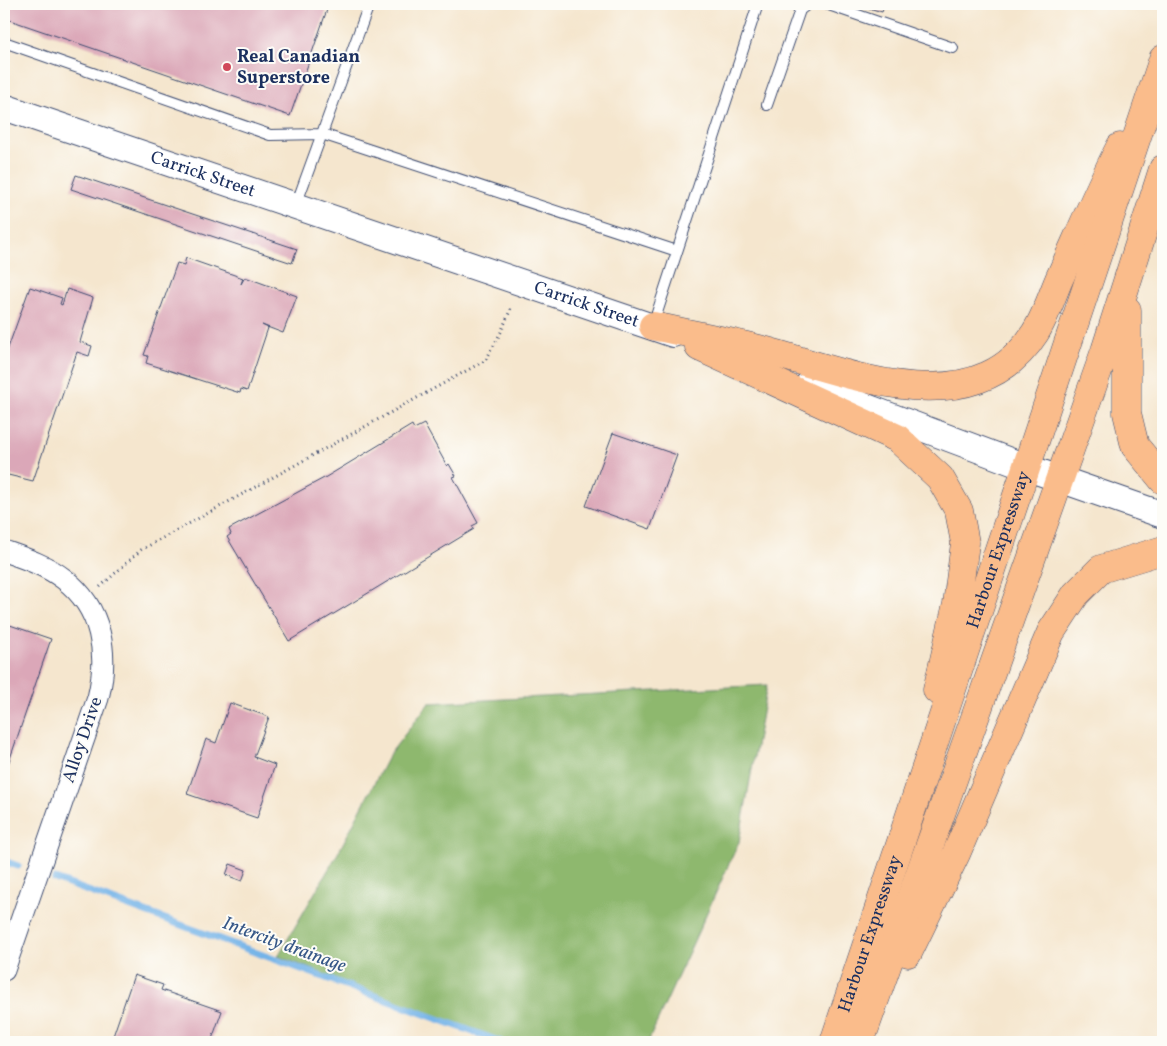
<svg xmlns="http://www.w3.org/2000/svg" width="1167" height="1046" font-family="Vollkorn,serif">
<rect width="100%" height="100%" fill="#fdfcf7"/>
<filter id="ink" filterUnits="userSpaceOnUse"><feTurbulence type="fractalNoise" baseFrequency=".02" numOctaves="2"/><feDisplacementMap in="SourceGraphic" scale="10" xChannelSelector="R" yChannelSelector="G"/><feConvolveMatrix kernelMatrix="1 2 1 2 8 2 1 2 1" color-interpolation-filters="sRGB"/></filter>
<filter id="wash" filterUnits="userSpaceOnUse"><feTurbulence type="fractalNoise" baseFrequency=".0096" numOctaves="4" result="noise"/><feDisplacementMap in="SourceGraphic" scale="20" xChannelSelector="R" yChannelSelector="G"/><feGaussianBlur stdDeviation="1.12" result="paint"/><feColorMatrix in="noise" values="0 0 0 0 0 0 0 0 0 0 0 0 0 0 0 0 0 1.4 0 .05"/><feComposite in="paint" operator="in"/></filter>
<g filter="url(#wash)">
<rect width="100%" height="100%" fill="#f5e6ce"/>
<!-- forest -->
<path fill="#8eb86e" stroke="#547466" d="M767,685L739,842L648,1042H495L278,956L338,853L389,755L429,703Z"/>
<g fill="none" stroke-linecap="round" stroke-linejoin="round">
<!-- stream -->
<path stroke="#74b4e8" stroke-width="7" d="M4,861L18,866
M55,879L501,1042"/>
</g>
<g id="blocks">
<!-- building -->
<path fill="#dba7b8" d="M4,4H329L290,116L4,18Z
M856,4H885L882,12Z
M76,175L297,249L292,263L71,189Z
M186,258L243,278L241,284L245,277L297,296L283,333L262,325L268,328L247,391L241,389L240,393L146,363L148,356L144,355L177,263L184,265Z
M30,287L62,298L60,304L62,305L67,289L93,298L80,342L92,346L89,356L77,352L33,481L4,474V359Z
M424,424L447,466L449,464L456,476L453,477L478,523L472,526L474,529L289,641L227,537L231,534L229,529L326,477L412,425L414,429Z
M613,433L677,455L650,529L586,506Z
M4,623L51,639L4,776Z
M230,703L269,717L254,757L275,765L257,818L187,794L206,739L216,743Z
M230,864L246,870L242,881L226,875Z
M134,975L163,985L161,990L222,1011L211,1042H111Z"/>
</g>
</g>
<g filter="url(#ink)">
<use href="#blocks" fill-opacity="0" stroke="#3c4a6f" stroke-width="1"/>
<g fill="none" stroke-linecap="round" stroke-linejoin="round">
<defs>
<path id="service" d="M826,4L953,48
M4,42L270,135L322,134L677,251
M767,105L800,10L808,4
M296,205L367,10L372,4
M653,325L758,4"/>
<path id="minor" d="M4,551C24,558 46,565 64,579C102,608 109,654 98,698L4,970"/>
<g id="tertiary">
<path id="s1" d="M4,107L673,334"/>
<path d="M808,385L1028,468L1163,515"/>
</g>
<g id="primary">
<path d="M1127,310V413L1135,446L1163,480"/>
<path d="M653,326C691,334 730,341 767,351C851,374 975,427 1035,333C1046,316 1052,295 1060,277C1080,233 1098,190 1120,147"/>
<path d="M699,347L897,438L940,478L959,511L965,543L957,604L937,690"/>
<path d="M908,953L956,854L1051,632L1076,594L1101,569L1163,550"/>
<path id="s2" d="M834,1042L1163,59"/>
<path d="M860,1042L1105,351L1163,169"/>
</g>
</defs>
<!-- service casing -->
<use href="#service" stroke="#3c4a6f" stroke-width="12"/>
<!-- minor casing -->
<use href="#minor" stroke="#3c4a6f" stroke-width="23"/>
<!-- tertiary casing -->
<use href="#tertiary" stroke="#3c4a6f" stroke-width="28"/>
<!-- primary casing -->
<use href="#primary" stroke="#3c4a6f" stroke-width="29"/>
<!-- path -->
<path stroke="#3c4a6f" stroke-width="3" stroke-dasharray="1 4" stroke-linecap="butt" d="M100,587L141,550L486,360L501,332L512,306"/>
<!-- service -->
<use href="#service" stroke="#fff" stroke-width="10"/>
<!-- minor -->
<use href="#minor" stroke="#fff" stroke-width="21"/>
<!-- tertiary -->
<use href="#tertiary" stroke="#fff" stroke-width="26"/>
<!-- primary -->
<use href="#primary" stroke="#fabc8b" stroke-width="28"/>
</g>
</g>
<!-- markers -->
<circle fill="#d1495b" stroke="#fdfcf7" stroke-width="2" cx="227" cy="67" r="5"/>
<g text-anchor="middle" dominant-baseline="central" stroke-width="4" stroke-linejoin="round" paint-order="stroke">
<!-- poi labels -->
<g font-size="18" font-weight="bold" fill="#1b2f5e" stroke="#fdfcf7" text-anchor="start">
<text x="237" y="57">Real Canadian<tspan x="237" dy="21">Superstore</tspan></text>
</g>
<!-- street labels -->
<g font-size="18" fill="#1b2f5e" stroke="#fdfcf7">
<text stroke="none"><textPath href="#s1" startOffset="210">Carrick Street</textPath></text>
<text stroke="none"><textPath href="#s1" startOffset="615">Carrick Street</textPath></text>
<text stroke="none"><textPath href="#s2" startOffset="519">Harbour Expressway</textPath></text>
<text transform="translate(83 740) rotate(-71)">Alloy Drive</text>
<text stroke="none"><textPath href="#s2" startOffset="114">Harbour Expressway</textPath></text>
</g>
<!-- water labels -->
<g font-size="19" font-style="italic" fill="#365787" stroke="#fdfcf7">
<text transform="translate(284 945) rotate(20)">Intercity drainage</text>
</g>
</g>
<!-- margin -->
<rect width="1167" height="1046" fill="none" stroke="#fdfcf7" stroke-width="20"/>
</svg>
